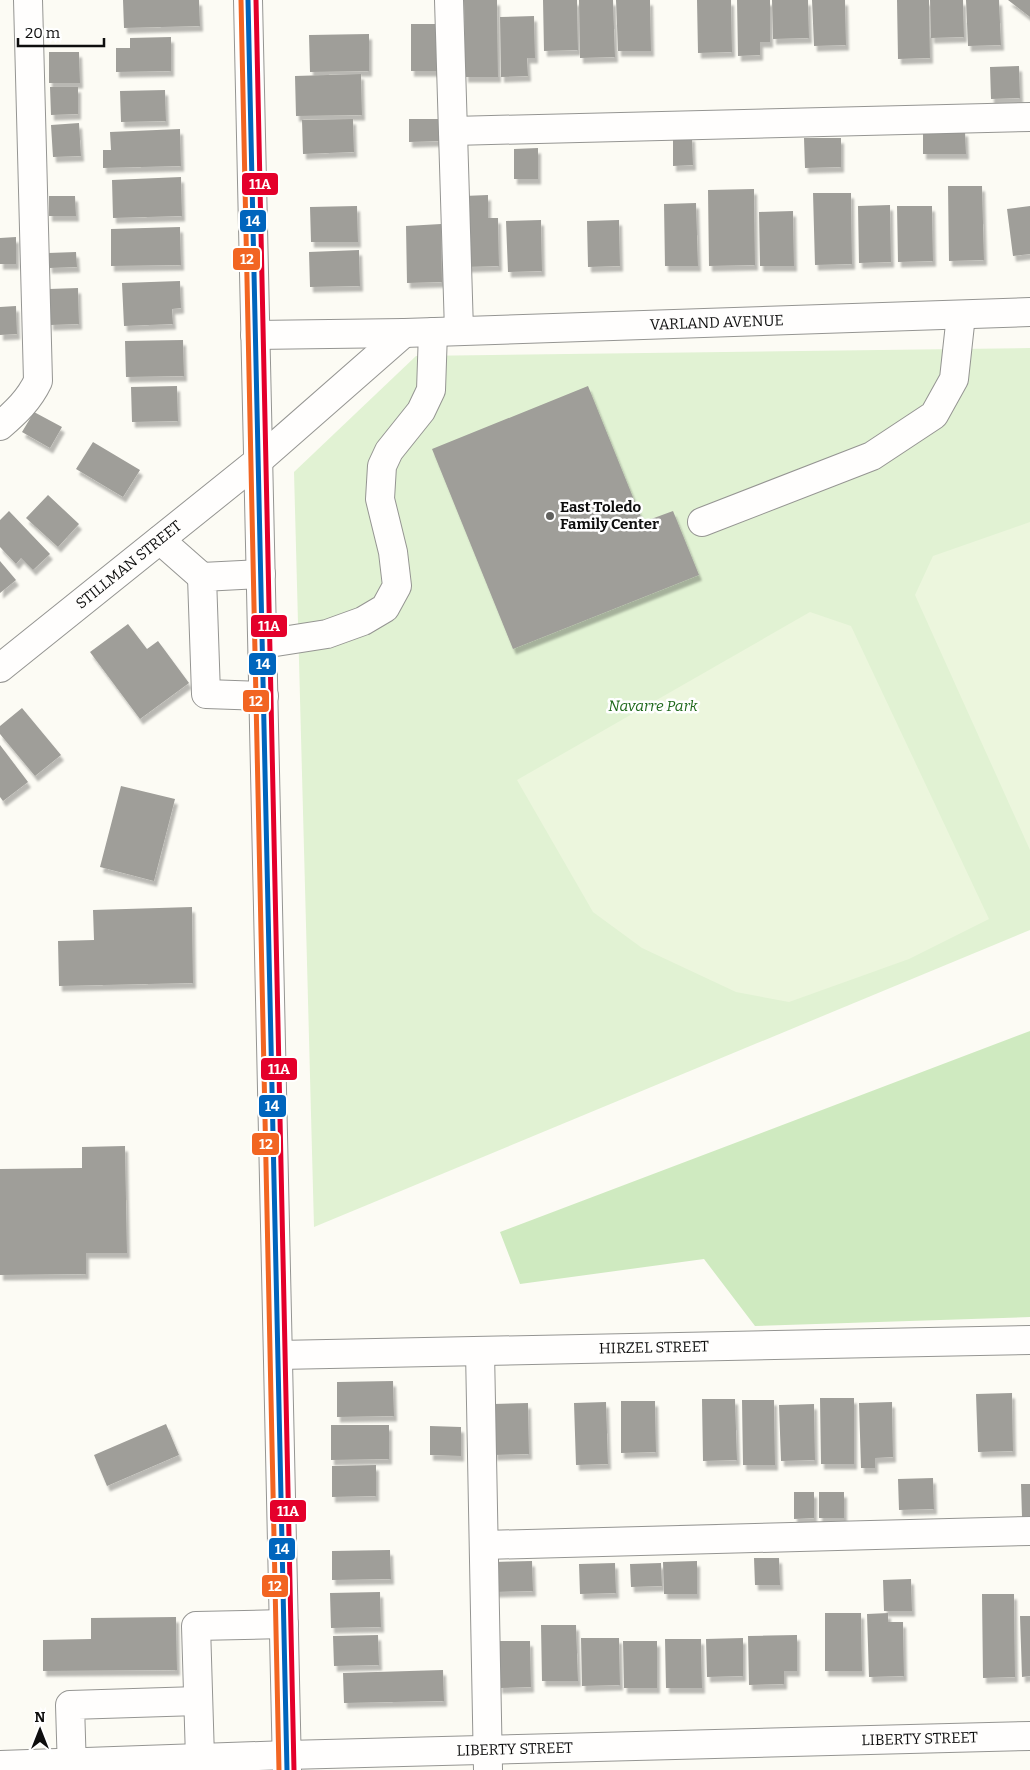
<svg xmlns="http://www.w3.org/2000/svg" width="1030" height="1770" font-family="Bitter,serif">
<defs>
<filter id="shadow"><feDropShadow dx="3" dy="5.5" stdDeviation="1" flood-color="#0004"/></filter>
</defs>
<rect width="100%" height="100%" fill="#fcfbf4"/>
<!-- green -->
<path fill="#e1f2d3" d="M1030,348V930L314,1227L294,472L416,356Z"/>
<!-- forest -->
<path fill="#cfeac0" d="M1030,1031V1317L755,1326L704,1259L520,1284L500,1232Z"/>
<!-- pitch -->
<path fill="#ecf6dd" d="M1030,522V850L915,595L933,556Z
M810,612L851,626L989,919L909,959L789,1002L736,992L642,948L593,912L517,780Z"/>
<!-- building -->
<path fill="#9f9e99" filter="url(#shadow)" d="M123,0H199L200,26L124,28Z
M464,0H497L498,77H465Z
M543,0H577L578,50L544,51Z
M579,0H613L615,57L580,58Z
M616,0H650L651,51H618Z
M697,0H731L732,52L698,53Z
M737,0H770V42H760V55L738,56Z
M772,0H808L809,38L773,39Z
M812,0H845L846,45L814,46Z
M897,0H929L930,58L898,59Z
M930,0H963L964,37L931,38Z
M966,0H999L1001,45L968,46Z
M1008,0H1030V17Z
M534,16L535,58H527L528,76L501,77L500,17Z
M411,24H438V71H411Z
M369,34V71L310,72L309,35Z
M171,37V71L116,72V48H130V38Z
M49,52H79L80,83H49Z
M1019,66L1020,98L991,99L990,67Z
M361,74L362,115L296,116L295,76Z
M50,87H78V114L51,115Z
M165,90L166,121L121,122L120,91Z
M353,119L354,152L303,154L302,120Z
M409,119H440V141L409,142Z
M79,123L81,156L53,157L51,125Z
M180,129L181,166L103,168V150H111L110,132Z
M923,131H965L966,154H923Z
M673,136H692L693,165L673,166Z
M804,138H841V167L805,168Z
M538,148V179H514V149Z
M181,177L182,216L113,218L112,180Z
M948,186H982L984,260L949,261Z
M754,189L755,265L709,266L708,190Z
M813,193H851L852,264L815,265Z
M488,195V218H498L499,266L465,267L464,196Z
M49,196H75L76,216H49Z
M696,203L698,266H665L664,204Z
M890,205L891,262L859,263L858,206Z
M357,206L358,242H311L310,207Z
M897,206H932L933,261L898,262Z
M1030,206V254L1013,256L1007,209Z
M793,211L794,266H760L759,212Z
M541,220L542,271L508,272L506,221Z
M619,220L620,266L588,267L587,221Z
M441,224L442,282L407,283L406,226Z
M180,227L181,265L111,266V229Z
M16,237V264H0V238Z
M359,250L360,286L310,287L309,252Z
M76,252L77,267L49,268L48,253Z
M180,281L181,308L172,309L173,324L124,326L122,283Z
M78,288L79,324L50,325L49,289Z
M16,306L17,334L0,335V307Z
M183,340L184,376L126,377L125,341Z
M177,386L178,421L132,422L131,387Z
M588,386L643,522L673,511L699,575L513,649L432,449Z
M34,412L62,427L50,448L22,432Z
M93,442L140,470L123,497L76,469Z
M48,495L79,524L58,547L26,518Z
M9,511L50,554L33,570L21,558L16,564L0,547V520Z
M0,561L16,580L0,593Z
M128,624L147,649L158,641L189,683L140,719L90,652Z
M22,708L61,755L35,776L0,734V726Z
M0,745L28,782L3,801L0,797Z
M121,786L175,799L154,881L100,867Z
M192,907L193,983L59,986L58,941L94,940L93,910Z
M125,1146L127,1253H86V1274L0,1275V1169L82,1168V1147Z
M393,1381L394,1416L337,1417V1382Z
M1012,1393L1013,1451L978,1452L976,1394Z
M820,1398H854V1464H821Z
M702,1399H735L737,1460L703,1461Z
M742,1400H774L775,1465H743Z
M621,1401H655L656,1452L621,1453Z
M606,1402L608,1464L576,1465L574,1403Z
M892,1402L893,1457L875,1458V1468H861L859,1403Z
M528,1403L529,1454L494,1455L493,1404Z
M814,1404L815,1460L781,1461L779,1405Z
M166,1424L179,1455L107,1486L94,1455Z
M331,1425H389V1459L331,1460Z
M430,1426L461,1427V1456L430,1455Z
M376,1465V1496L332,1497V1466Z
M933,1478L934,1509L899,1510L898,1479Z
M1021,1484H1030V1516L1022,1517Z
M794,1492H814V1518L794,1519Z
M819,1492H844V1518H819Z
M390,1550L391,1579L332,1580V1551Z
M754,1558H779L780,1585H755Z
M532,1561L533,1591L494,1592L493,1562Z
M697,1561V1594H664L663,1562Z
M615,1563L616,1593L580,1594L579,1564Z
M661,1563L662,1586L631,1587L630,1564Z
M911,1579L912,1611H884L883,1580Z
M380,1592L381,1627L331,1628L330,1593Z
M982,1594H1014L1015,1677L983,1678Z
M825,1613H861L862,1671H825Z
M888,1613V1622H903L904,1676L869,1677L867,1614Z
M1020,1616H1030V1676L1022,1677Z
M176,1617L177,1670L43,1671V1640L91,1639V1618Z
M541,1625H576L578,1681H542Z
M378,1635L379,1665L334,1666L333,1636Z
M797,1635V1671H784V1684L749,1685L748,1636Z
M581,1638H619L620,1685L582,1686Z
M743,1638V1676L707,1677L706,1639Z
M665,1639H701L702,1688H666Z
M498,1641H530L531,1687L499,1688Z
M623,1641H657V1688H624Z
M443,1670L444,1701L344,1703L343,1673Z"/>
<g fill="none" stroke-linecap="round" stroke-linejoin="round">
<defs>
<g id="minor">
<path d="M248,0L287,1770"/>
<path d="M449,0L459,331"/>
<path d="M453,131L1030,117"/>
<path id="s1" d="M255,335L404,333L1030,312"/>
<path d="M0,426C16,412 29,400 38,381L28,0"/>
<path d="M702,522L872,456L934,415L954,379L961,315"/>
<path d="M160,540L202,577"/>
<path d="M261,574L202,577L206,694L264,696"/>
<path d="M263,644L327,634L363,621L385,608L397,586L393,552L380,499L382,466L389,451L421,411L431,390L433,332"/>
<path id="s2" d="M0,668L258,461L404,333"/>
<path d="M480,1351L488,1770"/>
<path id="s3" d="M278,1355L1030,1340"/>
<path d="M484,1545L1030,1531"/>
<path d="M200,1758L196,1626L284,1624"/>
<path id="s4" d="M0,1765L287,1755L1030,1736"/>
<path d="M72,1770L70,1705L198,1701"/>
</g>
</defs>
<!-- minor casing -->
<use href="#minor" stroke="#959592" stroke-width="30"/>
<!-- minor -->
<use href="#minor" stroke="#fffefd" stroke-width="28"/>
<defs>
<path id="bus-1" d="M248,0L287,1770"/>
<path id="bus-2" d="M241,0L279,1770"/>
<path id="bus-3" d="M256,0L294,1770"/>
</defs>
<!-- bus-1 casing -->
<use href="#bus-1" stroke="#fff" stroke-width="9"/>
<!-- bus-2 casing -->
<use href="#bus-2" stroke="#fff" stroke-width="9"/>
<!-- bus-3 casing -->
<use href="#bus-3" stroke="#fff" stroke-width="9"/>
<!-- bus-1 -->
<use href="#bus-1" stroke="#0065bd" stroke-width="5"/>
<!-- bus-2 -->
<use href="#bus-2" stroke="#f26522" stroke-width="5"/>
<!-- bus-3 -->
<use href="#bus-3" stroke="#e4002b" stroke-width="5"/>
</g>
<!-- markers -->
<circle fill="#61615e" stroke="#fff" stroke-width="2" cx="550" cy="516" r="5"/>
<g text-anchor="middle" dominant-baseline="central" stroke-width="5" stroke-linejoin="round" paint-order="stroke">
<!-- street labels -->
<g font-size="15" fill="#0e0e0e" stroke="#fff">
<text stroke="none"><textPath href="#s1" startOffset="462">VARLAND AVENUE</textPath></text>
<text stroke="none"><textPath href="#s2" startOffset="165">STILLMAN STREET</textPath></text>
<text stroke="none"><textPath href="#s3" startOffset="376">HIRZEL STREET</textPath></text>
<text stroke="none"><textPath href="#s4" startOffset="920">LIBERTY STREET</textPath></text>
<text stroke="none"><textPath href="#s4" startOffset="515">LIBERTY STREET</textPath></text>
</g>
<!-- poi labels -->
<g font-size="15" font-weight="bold" fill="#0e0e0e" stroke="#fff" text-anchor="start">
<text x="560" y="507">East Toledo<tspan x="560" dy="17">Family Center</tspan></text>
</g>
<!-- park labels -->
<g font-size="15" font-style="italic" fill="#20691c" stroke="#fff">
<text x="653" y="706">Navarre Park</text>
</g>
</g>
<g stroke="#fff" stroke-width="2">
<rect x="241" y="172" width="38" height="24" rx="5" fill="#e4002b"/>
<rect x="239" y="209" width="28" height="24" rx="5" fill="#0065bd"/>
<rect x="232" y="247" width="29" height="24" rx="5" fill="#f26522"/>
<rect x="250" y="614" width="38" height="24" rx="5" fill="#e4002b"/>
<rect x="248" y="652" width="29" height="24" rx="5" fill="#0065bd"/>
<rect x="242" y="689" width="28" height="24" rx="5" fill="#f26522"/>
<rect x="260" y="1057" width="38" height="24" rx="5" fill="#e4002b"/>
<rect x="258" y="1094" width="29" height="24" rx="5" fill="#0065bd"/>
<rect x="251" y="1132" width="29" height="24" rx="5" fill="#f26522"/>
<rect x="269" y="1499" width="38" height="24" rx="5" fill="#e4002b"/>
<rect x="268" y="1537" width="28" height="24" rx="5" fill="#0065bd"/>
<rect x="261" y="1574" width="28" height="24" rx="5" fill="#f26522"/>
</g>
<g font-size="14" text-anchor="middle" font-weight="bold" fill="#fff">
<text x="260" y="189">11A</text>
<text x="253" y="226">14</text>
<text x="247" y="264">12</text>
<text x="269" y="631">11A</text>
<text x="263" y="669">14</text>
<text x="256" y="706">12</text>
<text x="279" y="1074">11A</text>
<text x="272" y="1111">14</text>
<text x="266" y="1149">12</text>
<text x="288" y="1516">11A</text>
<text x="282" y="1554">14</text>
<text x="275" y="1591">12</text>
</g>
<!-- north arrow -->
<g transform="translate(40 1730)" stroke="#ffffff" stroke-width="4" paint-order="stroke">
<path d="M0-4L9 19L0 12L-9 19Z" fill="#0e0e0e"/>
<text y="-8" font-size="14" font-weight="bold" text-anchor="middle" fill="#0e0e0e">N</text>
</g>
<!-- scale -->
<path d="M18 38v8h86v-8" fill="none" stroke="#0e0e0e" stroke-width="2.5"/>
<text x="25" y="38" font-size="15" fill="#0e0e0e" stroke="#ffffff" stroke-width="4" paint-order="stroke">20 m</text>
</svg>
